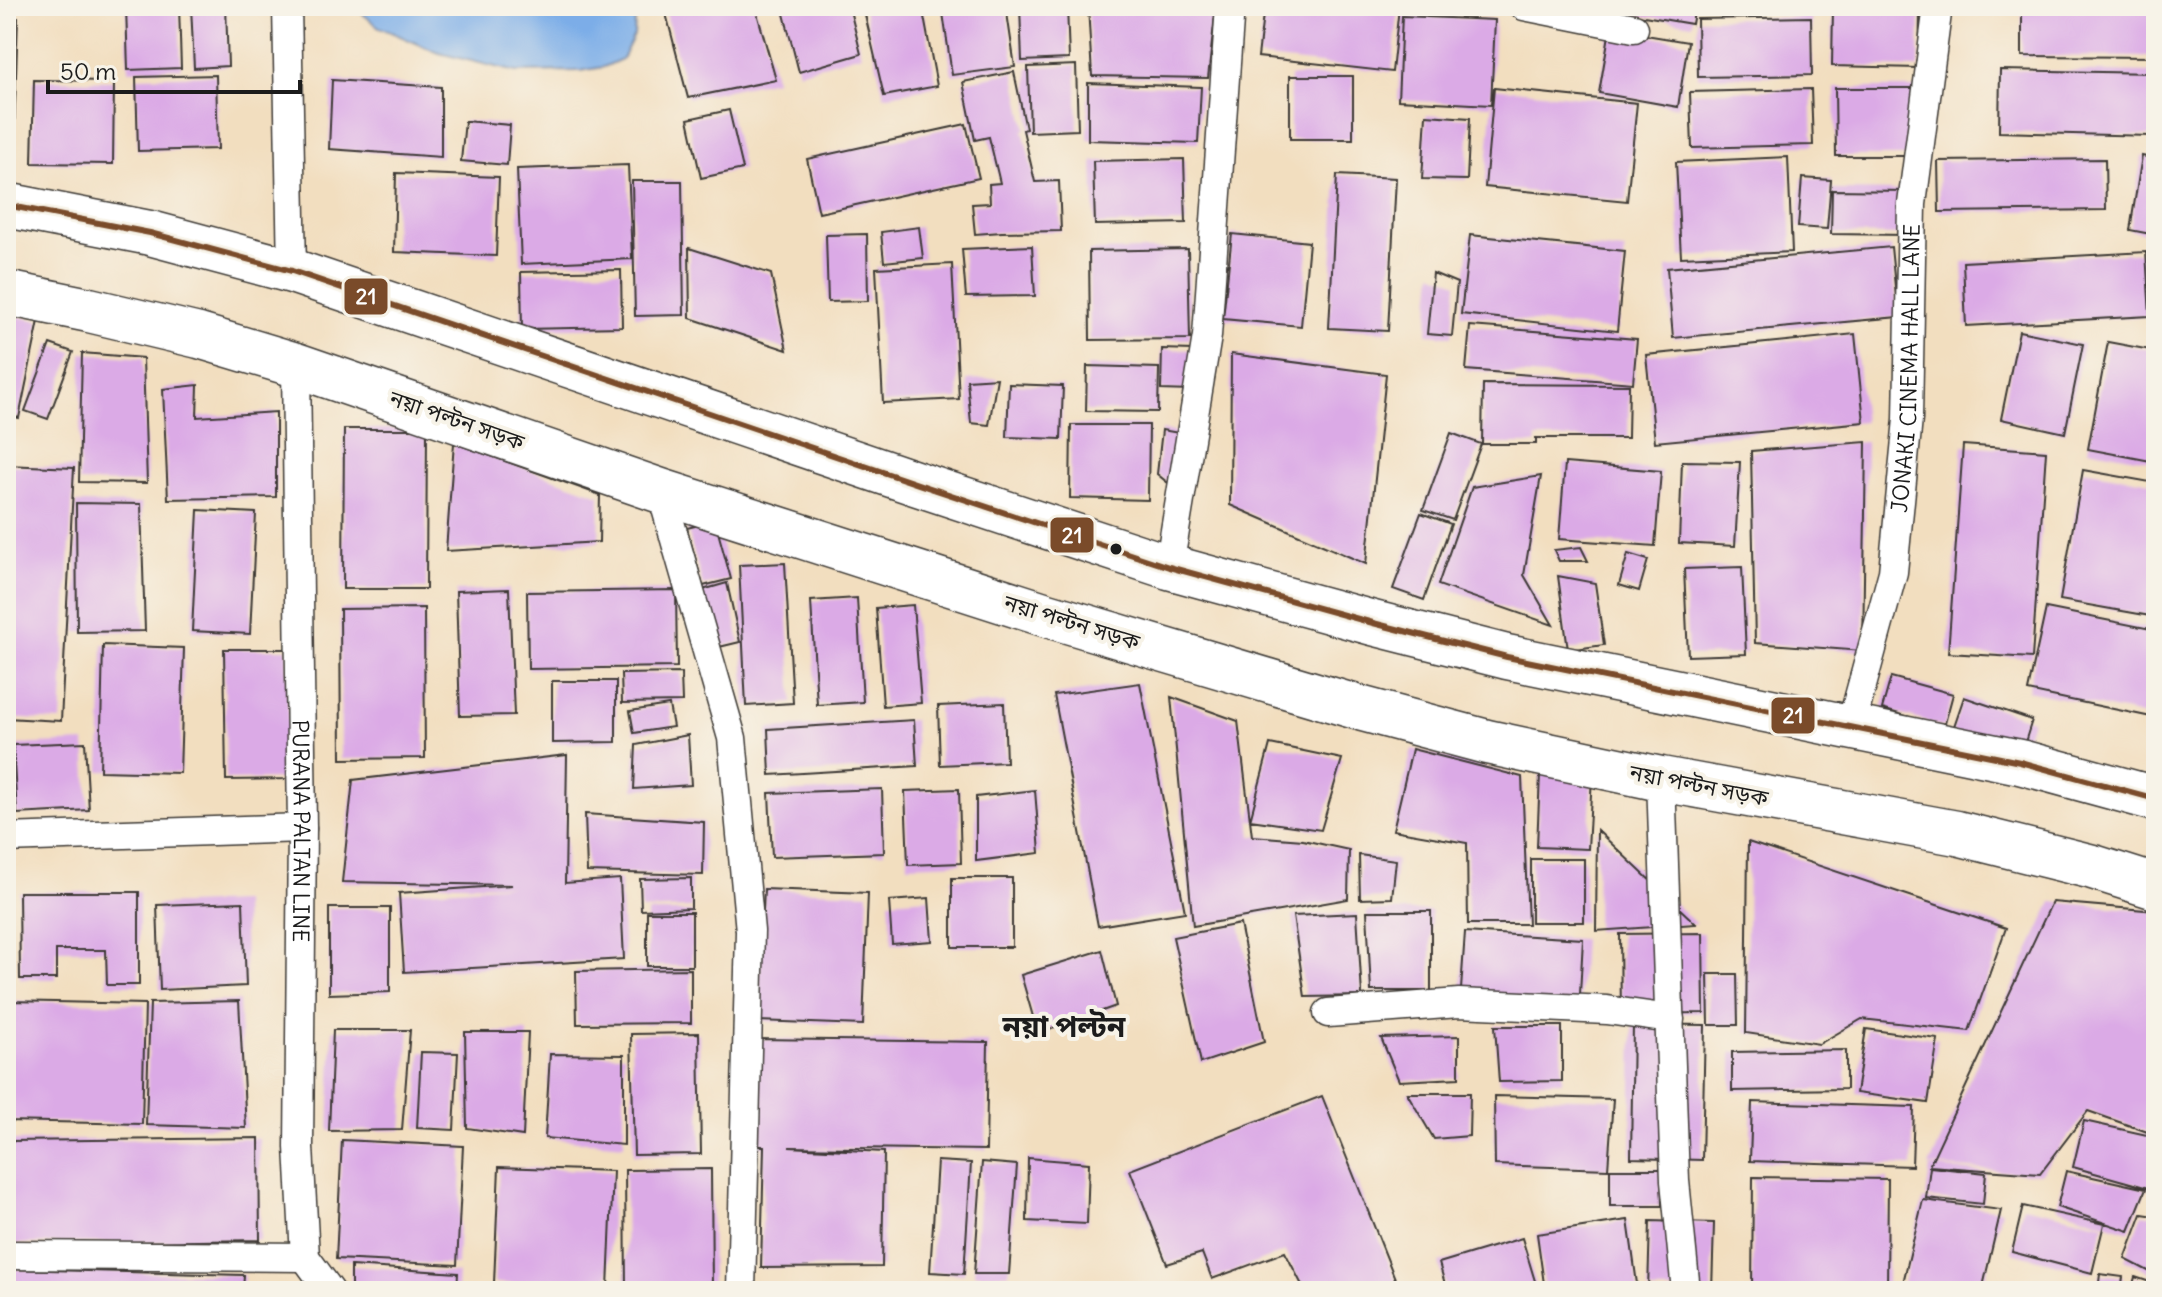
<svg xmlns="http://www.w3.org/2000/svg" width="2162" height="1297" font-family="Delius,'Noto Sans Bengali',sans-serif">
<rect width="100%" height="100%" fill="#f7f3e8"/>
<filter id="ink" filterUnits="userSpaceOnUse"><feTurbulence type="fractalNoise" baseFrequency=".0125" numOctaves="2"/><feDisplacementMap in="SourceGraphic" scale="16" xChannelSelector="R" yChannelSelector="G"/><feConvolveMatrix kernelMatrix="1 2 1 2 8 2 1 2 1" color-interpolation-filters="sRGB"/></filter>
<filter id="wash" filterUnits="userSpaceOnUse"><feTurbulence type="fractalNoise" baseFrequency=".006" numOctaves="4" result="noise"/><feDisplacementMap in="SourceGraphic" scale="32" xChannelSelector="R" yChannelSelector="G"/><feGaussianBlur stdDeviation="1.8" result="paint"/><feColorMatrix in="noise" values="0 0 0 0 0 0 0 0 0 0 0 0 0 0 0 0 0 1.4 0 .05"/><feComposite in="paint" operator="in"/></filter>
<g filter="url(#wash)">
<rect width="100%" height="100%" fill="#f2debf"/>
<!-- water -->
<path fill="#7cade8" stroke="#4c6482" stroke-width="2" d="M353,6H636V8L634,35L622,59L604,67L581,71L516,72L439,53L379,27Z"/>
<g id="blocks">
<!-- building -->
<path fill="#dbaae6" d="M126,6H179L181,68L128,70Z
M191,6H226L228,66L194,68Z
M664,6H755L776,80L688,98Z
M782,6H849L861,54L799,72Z
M863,6H922L937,86L884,96Z
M942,6H1006L1015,67L952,75Z
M1020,6H1067L1069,59L1022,61Z
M1088,6H1216L1208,78L1092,76Z
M1264,6L1399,7L1392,72L1258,57Z
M1602,6H1695L1692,24L1602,9Z
M1717,6H1746V11L1717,8Z
M2022,6H2156V57L2022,56Z
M1833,8L1920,10L1919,68L1832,66Z
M1402,16L1495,20L1491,105L1398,100Z
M1811,17L1812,75L1698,77L1697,19Z
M18,18L13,163L6,161V19Z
M1610,29L1688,42L1678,107L1599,93Z
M1076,65L1078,130L1030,132L1028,67Z
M2000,70L2153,73L2151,136L1999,132Z
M1014,72L1026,129L1023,130L1035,182L1059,181L1061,231L1002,232L975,234L972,204L990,203L989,184L1000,183L989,137L975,140L963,82Z
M216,75L218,149L138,151L136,77Z
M1290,76H1353V139H1290Z
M34,80L114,81L113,164L32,163Z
M332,80L441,87V157L329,149Z
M1088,83L1201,87L1198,143L1088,140Z
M1494,88L1637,103L1627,201L1485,187Z
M1835,88H1915L1916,156H1836Z
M1811,89L1813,145L1692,148L1690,92Z
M729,110L743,169L701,178L688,119Z
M1426,115L1470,118L1467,180L1422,179Z
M465,121L510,125L507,165L461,161Z
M966,124L979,178L819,213L807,159Z
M2142,156L2156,159V235L2130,230Z
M1788,157L1792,252L1681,257L1676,162Z
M1184,159L1186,223L1095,225L1093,161Z
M2105,159L2106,210L1939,212L1938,161Z
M628,165L632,259L521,264L517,169Z
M396,173L499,177L496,256L394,252Z
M1337,175L1396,178L1388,331L1329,328Z
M1802,178L1831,180L1827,229L1798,227Z
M632,181H682L684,315L635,316Z
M1832,190L1907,191L1906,235L1831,234Z
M919,227L923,258L884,262L881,232Z
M867,234L868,301L828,302L826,235Z
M1232,234L1309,242L1301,326L1223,319Z
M1470,235L1625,251L1617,331L1461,314Z
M1032,246L1035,296L966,297L962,249Z
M1891,247L1898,317L1673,338L1667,268Z
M689,248L771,274L787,350L690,318Z
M1188,249L1190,339L1090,340L1089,251Z
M2146,252L2150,316L1966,326L1963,262Z
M952,264L959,399L883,403L876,268Z
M621,270L622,327L522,329L521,272Z
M1433,273L1457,283L1452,336L1427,334Z
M6,314L39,321L19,418L6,415Z
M1470,326L1637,339L1633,383L1466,370Z
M2019,331L2083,344L2065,433L2001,419Z
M1855,334L1864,422L1655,442L1646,355Z
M2108,342L2156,351V462L2088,449Z
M50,344L73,352L48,419L25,411Z
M1162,349L1193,350L1192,391L1161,390Z
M82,353L143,358L147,483L79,482Z
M1231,354L1386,374L1366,564L1230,505Z
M1087,366L1159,368L1158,412L1086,411Z
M997,378L989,425L971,423L967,380Z
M1009,384L1063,386L1061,439L1007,437Z
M1483,384L1629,385L1628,438H1536V444H1482Z
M198,385L197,417L276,412V497L168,499L163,389Z
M1071,425H1149L1148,500L1070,498Z
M344,429H427L426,589H343Z
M1162,430L1179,433L1173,487L1157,474Z
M1451,433L1481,444L1453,520L1423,510Z
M1866,442L1863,651L1755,643L1751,451Z
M454,443L600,495L599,542L446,551Z
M1963,445L2046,451L2032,658L1948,653Z
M1682,461L1740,462L1735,546L1679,543Z
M1565,463L1661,471L1655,546L1559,539Z
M6,465L74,468L61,721L6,718Z
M2083,470L2156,483V617L2060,600Z
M1541,476L1524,575L1553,625L1438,585L1472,487Z
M76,503L141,504L145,631L77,632Z
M198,510L256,513L250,634L192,631Z
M1421,513L1451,524L1424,600L1393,589Z
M715,521L731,579L703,586L687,528Z
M1581,547L1588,561H1559L1554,550Z
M1628,554L1648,560L1639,591L1619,585Z
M785,563L793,703L746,706L739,565Z
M1742,567L1746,654L1688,656L1684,569Z
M1558,576L1595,583L1604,645L1568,650Z
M727,583L740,642L715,648L699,591Z
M509,589L514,715L460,716L456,591Z
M676,590L677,667L528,669L527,592Z
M857,598L863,702L817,705L811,601Z
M913,605L921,703L883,706L876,608Z
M424,608L425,758L341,759L340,609Z
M2046,608L2156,630V718L2028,691Z
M103,645L184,648L180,773L100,771Z
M224,649H287L289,779L226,780Z
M681,673L682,702L622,703L621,674Z
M1891,677L1953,694L1944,727L1882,709Z
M552,681H616V742L552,743Z
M1140,683L1185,912L1098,926L1054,695Z
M1171,697L1238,721L1252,836L1303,840L1349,850L1348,899L1193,926Z
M1964,697L2032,720L2021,755L1952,732Z
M1004,703L1006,762L940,765L938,706Z
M669,705L673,727L634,733L630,711Z
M914,720L917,766L770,775L768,729Z
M688,735L691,785L634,789L636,745Z
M85,742L89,810L17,814L13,745Z
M1270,744L1342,759L1321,830L1250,820Z
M1412,749L1522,777L1528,924H1468L1467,843L1393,830Z
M567,755L565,883L620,879L624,959L404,972L399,893L512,885L342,882L353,780Z
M1540,774L1592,776L1588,849L1537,847Z
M882,789L884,853L772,857L769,793Z
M959,789L961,863L908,865L905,791Z
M1035,790L1040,853L976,861V797Z
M585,814L704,822L703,875L587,872Z
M1597,830L1696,924L1596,931Z
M1748,842L2006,928L1969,1031L1862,1019L1819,1044L1746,1033Z
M1359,855L1396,860L1392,898L1360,899Z
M1531,859H1584V922H1531Z
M691,878V908L641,910L640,879Z
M952,878H1012V947H952Z
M764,889L868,893L863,1025L758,1021Z
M19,892H139V985H107L106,950H56V979H20Z
M929,898L932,941L892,944L889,901Z
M243,902L246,986L160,990L157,905Z
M2052,902L2156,911V1135L2088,1111L2040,1174L1929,1166Z
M329,908H390V992L329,994Z
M1367,911H1431V991H1371Z
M647,912H692V966H647Z
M1357,913L1362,996L1305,997L1293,916Z
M1240,924L1264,1042L1201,1063L1173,937Z
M1465,932L1583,939L1579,1012L1460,1004Z
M1703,933L1704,1013L1621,1014L1620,934Z
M1102,950L1116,1006L1038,1034L1021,975Z
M691,969V1023L577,1024L576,971Z
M1708,974H1737L1738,1025H1709Z
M9,1001L145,1004L142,1124L6,1121Z
M239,1001L246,1128L146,1125L150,1003Z
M1633,1024L1705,1025L1702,1160L1631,1158Z
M1495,1026H1562V1081L1499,1082Z
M1866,1029L1938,1039L1928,1103L1856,1093Z
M333,1030H410L402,1130L329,1131Z
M465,1032H528L523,1136L467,1128Z
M699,1033L701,1154L634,1155L631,1034Z
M1459,1036V1078L1399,1081L1381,1038Z
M755,1039L988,1042L986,1150L789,1147L884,1152L882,1267L761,1268L764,1146H753Z
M1846,1050V1089L1732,1091V1052Z
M421,1052L458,1053L454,1130L417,1128Z
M550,1054L624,1055V1145L545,1138Z
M1407,1093H1470L1469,1136L1434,1139Z
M1322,1096L1400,1291H1348L1345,1284L1327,1291H1305L1285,1252L1212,1279L1202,1253L1167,1264L1130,1170Z
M1494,1096L1613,1099L1608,1169L1495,1165Z
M1752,1102L1914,1107L1912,1166L1750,1161Z
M2084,1121L2156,1137V1174L2152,1189L2073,1167Z
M259,1138L260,1240L11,1244L10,1141Z
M342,1140L463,1146L457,1265L336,1259Z
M1028,1158L1089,1163L1087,1224L1027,1221Z
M937,1161L971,1163L964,1274L930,1272Z
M982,1162L1017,1165L1009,1274H974Z
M499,1167L613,1171L608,1288L494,1283Z
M1930,1167L1986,1173L1983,1204L1926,1198Z
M711,1169L712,1291H626L625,1170Z
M1610,1169H1661L1662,1206H1610Z
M2066,1171L2146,1189L2129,1231L2057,1207Z
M1753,1177L1888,1179L1887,1291H1752Z
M1923,1200L2001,1210L1982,1291H1901Z
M2023,1206L2104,1224L2092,1273L2012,1252Z
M2142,1214L2156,1216V1275L2125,1259Z
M1628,1220L1638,1291H1545L1537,1234Z
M1650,1221L1714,1223L1712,1291H1648Z
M1522,1238L1538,1291H1447L1439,1263Z
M351,1266L458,1273L457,1291H351Z
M8,1269L244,1275L243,1291H7Z
M2100,1274L2123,1277L2121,1291H2098Z
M2135,1277L2156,1284V1291H2131Z
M2025,1285L2074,1289V1291H2024Z"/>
</g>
</g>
<g filter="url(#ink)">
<use href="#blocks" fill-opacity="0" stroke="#3c3934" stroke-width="2"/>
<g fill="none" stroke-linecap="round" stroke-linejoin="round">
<defs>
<g id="street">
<path d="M287,6L292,271"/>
<path d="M1524,6L1634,28"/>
<path id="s1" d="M296,365L302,828L299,1147L305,1257L330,1291"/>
<path d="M661,491L732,738L750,931L741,1291"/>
<path d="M1169,567L1207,336L1230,6"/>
<path id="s2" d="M1851,726L1893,572L1908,419L1912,204L1938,6"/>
<path d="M1661,779L1675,1181L1686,1291"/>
<path d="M6,838L302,828"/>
<path d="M1328,1013L1459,1003L1607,1010L1670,1019"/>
<path d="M6,1255L305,1257"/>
</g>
<path id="primary" d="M6,205L150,233L292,271L918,484L1169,567L1373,623L1507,657L2020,762L2156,799
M6,293L89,310L199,336L296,365L661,491L1044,614L1363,709L1487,742L1661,779L1957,833L2093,867L2156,887"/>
</defs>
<!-- street casing -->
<use href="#street" stroke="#3c3934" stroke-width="31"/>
<!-- primary casing -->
<use href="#primary" stroke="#3c3934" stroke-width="47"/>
<!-- street -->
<use href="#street" stroke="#fff" stroke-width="28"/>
<!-- primary -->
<use href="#primary" stroke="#fff" stroke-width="44"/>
<defs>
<path id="bus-1" d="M6,205L150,233L292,271L918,484L1169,567L1373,623L1507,657L2020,762L2156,799"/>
</defs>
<!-- bus-1 casing -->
<use href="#bus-1" stroke="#f7f3e8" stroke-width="12"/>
<!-- bus-1 -->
<use href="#bus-1" stroke="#7a4b2a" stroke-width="6"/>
</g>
</g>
<!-- markers -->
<circle fill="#1c1c1c" stroke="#f7f3e8" stroke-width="3" cx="1116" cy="549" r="7"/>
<g text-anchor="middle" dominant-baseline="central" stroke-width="8" stroke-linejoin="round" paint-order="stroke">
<!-- street labels -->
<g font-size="22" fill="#1c1c1c" stroke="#f7f3e8">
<text stroke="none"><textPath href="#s2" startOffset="364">JONAKI CINEMA HALL LANE</textPath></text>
<text transform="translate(457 420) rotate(19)">নয়া পল্টন সড়ক</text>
<text transform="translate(1072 622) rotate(17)">নয়া পল্টন সড়ক</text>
<text transform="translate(1699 785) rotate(11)">নয়া পল্টন সড়ক</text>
<text stroke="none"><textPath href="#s1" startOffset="466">PURANA PALTAN LINE</textPath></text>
</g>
<!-- district labels -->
<g font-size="30" font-weight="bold" fill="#1c1c1c" stroke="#f7f3e8">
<text x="1064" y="1026">নয়া পল্টন</text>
</g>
</g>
<g stroke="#f7f3e8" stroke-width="3">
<rect x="343" y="277" width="46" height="39" rx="8" fill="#7a4b2a"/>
<rect x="1049" y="516" width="46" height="38" rx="8" fill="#7a4b2a"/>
<rect x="1770" y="696" width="46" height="39" rx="8" fill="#7a4b2a"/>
</g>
<g font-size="22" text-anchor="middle" font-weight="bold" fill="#fff">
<text x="366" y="304">21</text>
<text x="1072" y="543">21</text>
<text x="1793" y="723">21</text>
</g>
<!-- margin -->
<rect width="2162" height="1297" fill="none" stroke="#f7f3e8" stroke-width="32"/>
<!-- scale -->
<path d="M48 80v12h252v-12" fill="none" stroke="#1c1c1c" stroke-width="4"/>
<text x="60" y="80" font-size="24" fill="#1c1c1c" stroke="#f7f3e8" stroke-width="6" paint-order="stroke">50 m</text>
</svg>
